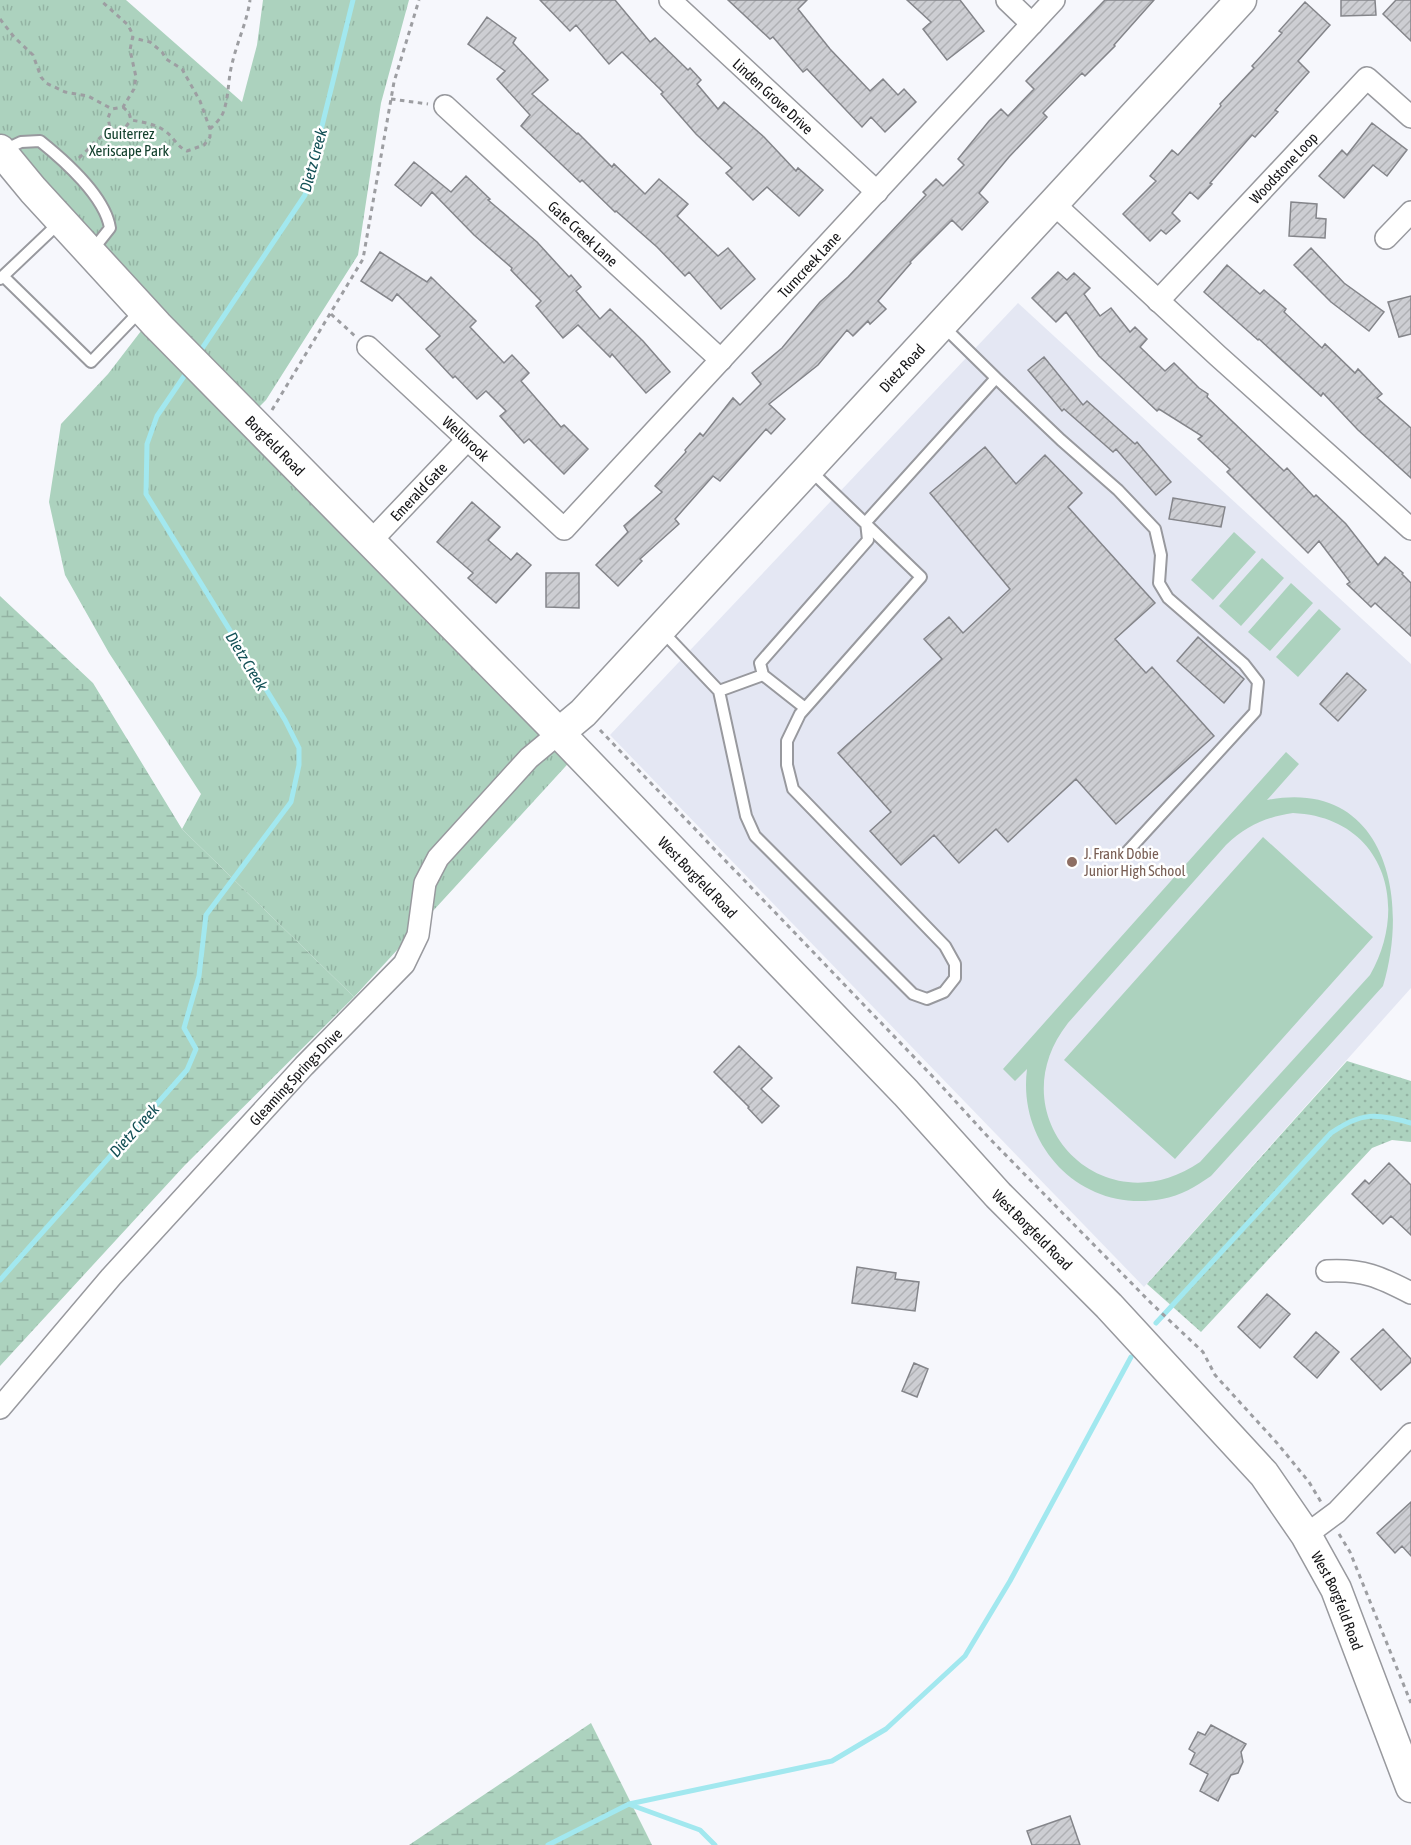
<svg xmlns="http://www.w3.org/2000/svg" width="1411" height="1845" font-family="'Asap Condensed',sans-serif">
<defs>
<pattern id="grass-dots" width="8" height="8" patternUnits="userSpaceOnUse" patternTransform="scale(1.5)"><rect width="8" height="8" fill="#acd2be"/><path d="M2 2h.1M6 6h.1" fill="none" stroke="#93b3a3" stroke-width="1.8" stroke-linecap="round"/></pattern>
<pattern id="wetland-marsh" width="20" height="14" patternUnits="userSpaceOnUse" patternTransform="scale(1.5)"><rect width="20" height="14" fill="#acd2be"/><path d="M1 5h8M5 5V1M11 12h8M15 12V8" fill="none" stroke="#93b3a3"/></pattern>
<pattern id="park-tufts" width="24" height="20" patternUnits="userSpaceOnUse" patternTransform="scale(1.5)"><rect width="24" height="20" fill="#acd2be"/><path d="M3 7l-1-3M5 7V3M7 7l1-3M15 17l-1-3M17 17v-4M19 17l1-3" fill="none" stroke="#93b3a3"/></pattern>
<pattern id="building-hatch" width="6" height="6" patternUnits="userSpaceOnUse" patternTransform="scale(1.5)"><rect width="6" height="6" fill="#cdced3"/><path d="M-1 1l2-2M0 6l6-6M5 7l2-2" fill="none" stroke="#afb0b4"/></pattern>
</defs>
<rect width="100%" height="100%" fill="#f6f7fc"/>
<!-- built -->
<path fill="#e4e7f3" d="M1018,303L1411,664V988L1144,1287L610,735Z"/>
<!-- grass -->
<path fill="url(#grass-dots)" d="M1347,1061L1411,1081V1142L1392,1140L1372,1148L1201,1332L1147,1284Z"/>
<!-- wetland -->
<path fill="url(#wetland-marsh)" d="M0,596L93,683L182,829L354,997L185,1165L0,1366Z
M591,1723L652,1845H409Z"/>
<!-- park -->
<path fill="url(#park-tufts)" d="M0,0H126L242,102L257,45L263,0H409L381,103L358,255L266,400L248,418L576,755L354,997L182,829L201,794L109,653L65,575L49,502L61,424L108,374L151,318L0,150Z"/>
<!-- garden -->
<path fill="#acd2be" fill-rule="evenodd" d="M1234,532L1256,552L1213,600L1191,580Z
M1262,558L1284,578L1241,626L1219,606Z
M1291,583L1313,603L1270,651L1248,632Z
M1319,609L1341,629L1298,677L1276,657Z
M1286,752L1299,764L1267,800C1382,778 1411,893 1383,986L1211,1176C1196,1186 1181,1196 1162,1199C1083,1214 1017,1147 1027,1069L1015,1081L1003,1069ZM1293,813C1382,817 1411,903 1370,975L1200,1162C1101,1230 995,1116 1068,1023L1226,845C1246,826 1266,817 1293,813Z
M1263,837L1373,937L1175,1159L1064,1060Z"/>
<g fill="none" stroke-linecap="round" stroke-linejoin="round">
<!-- stream -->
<path stroke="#a2e8ef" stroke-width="5" d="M199,353L305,195L353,0
M0,1280L187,1070L196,1049L184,1028L199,976L206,915L291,802L299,765V748L285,720L146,494L147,444L157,416L189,369
M1156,1323L1331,1133C1361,1112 1377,1113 1411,1123
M631,1805L700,1830L715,1845
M548,1845L629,1804L832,1761L886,1729L965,1656L1010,1581L1131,1357"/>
</g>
<!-- building -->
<path fill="url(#building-hatch)" stroke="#84858a" stroke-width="1.5" d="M540,0H615L650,42L655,38L688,70L690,68L701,80L697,84L718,109L724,102L764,137L796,171L798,168L823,190L799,216L767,187L753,200L726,173L732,168L696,134L661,94L663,92L622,52L609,64L576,25L570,31Z
M728,0H807L798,9L830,49L870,91L883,79L898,95L904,89L916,102L885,132L871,117L862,127L807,69L803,72L773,37L770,39Z
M907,0H960L984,31L947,60L923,29L931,22Z
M1105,0H1154L1114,45L1115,46L1085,76L1082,73L1043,113L1047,117L1009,157L979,193L988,202L962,230L952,220L910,262L911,263L878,301L886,309L870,324L868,321L853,336L847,330L818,365L769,404L785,419L771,434L766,429L720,481L713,476L675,519L679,524L640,559L642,561L618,586L596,565L628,532L624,526L662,492L655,486L686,452L685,450L700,433L703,436L733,398L740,405L761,384L752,373L782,348L820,302L848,277L926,195L923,192L936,179L943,186L964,165L958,159L989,121L1001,109L1008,116L1034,89L1026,81Z
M1341,0H1375L1376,15L1341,16Z
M1396,0H1411V41L1383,14Z
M1305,2L1330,25L1298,61L1309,72L1275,110L1278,112L1255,137L1252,135L1210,183L1212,184L1198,199L1190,192L1172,213L1180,221L1166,234L1161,230L1150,241L1123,214L1156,181L1150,176L1172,150L1178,155L1221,106L1220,104L1254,68L1252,66L1282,33L1279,31Z
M487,17L516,38L513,43L548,80L532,94L577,134L578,133L612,167L614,164L645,194L659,179L688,204L677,216L718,256L728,248L755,279L721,309L689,272L685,276L657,247L616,211L615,212L582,180L580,182L521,126L530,115L497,79L505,71L468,44Z
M1372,123L1407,150L1387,176L1373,165L1344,198L1319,176L1342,150L1347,155Z
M414,162L451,192L466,176L490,199L488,200L537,242L569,277L571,275L581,287L576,291L600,319L610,309L643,341L670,372L646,393L612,354L610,357L578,325L563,338L536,306L541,301L511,270L512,268L474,235L432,192L421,206L395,185Z
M1291,202L1317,204L1316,218L1326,219L1325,238L1289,236Z
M1311,248L1344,283L1384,312L1369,331L1331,302L1294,265Z
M380,252L427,282L431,277L476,321L470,327L504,363L512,355L529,373L521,381L561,427L564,425L588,449L564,474L529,439L524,443L500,416L506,411L486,391L477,399L455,376L453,378L426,349L440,336L397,294L392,301L361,281Z
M1227,265L1260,294L1264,290L1286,309L1284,312L1322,348L1325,344L1355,373L1358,369L1382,394L1377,398L1411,428V478L1358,430L1323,393L1321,396L1259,339L1258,340L1204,292Z
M1058,272L1067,280L1074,273L1090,288L1084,294L1100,316L1111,308L1130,332L1135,327L1147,339L1140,347L1165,371L1174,363L1199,388L1208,394L1207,397L1284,471L1287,468L1314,497L1316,495L1346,524L1378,565L1385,557L1403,573L1402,574L1411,583V636L1375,603L1371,607L1347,584L1350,582L1319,541L1308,553L1227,472L1230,469L1198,439L1202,436L1159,409L1157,411L1099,356L1066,312L1056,322L1032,298Z
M1411,296V334L1399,337L1388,302Z
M1044,357L1083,405L1087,401L1135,444L1137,442L1171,482L1156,495L1116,449L1113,452L1064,409L1062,411L1028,370Z
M985,447L1016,484L1045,455L1082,493L1068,507L1155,603L1115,639L1146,673L1152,667L1214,736L1116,824L1076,779L1008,842L996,829L959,863L934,835L901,865L870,831L891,812L838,753L942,659L924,639L949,617L963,633L1010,589L930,493Z
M1173,498L1225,507L1221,527L1169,519Z
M472,502L500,527L488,540L511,560L517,553L531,565L496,603L468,578L473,573L437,542Z
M546,573H579V608L546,607Z
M1198,637L1244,679L1224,703L1177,661Z
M1347,673L1366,690L1338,721L1320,704Z
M739,1046L772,1078L761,1089L779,1106L762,1123L748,1108L749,1107L714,1072Z
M1389,1163L1411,1185V1235L1391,1216L1383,1224L1352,1194L1365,1180L1369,1184Z
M857,1267L896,1273L895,1279L919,1282L915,1311L852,1303Z
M1267,1294L1290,1314L1260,1348L1238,1327Z
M1383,1329L1411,1359V1362L1381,1390L1351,1359Z
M1316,1332L1339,1352L1317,1378L1294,1357Z
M914,1363L928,1369L917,1397L902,1391Z
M1411,1502V1556L1402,1546L1395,1553L1377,1533Z
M1211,1725L1246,1744L1241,1752L1243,1762L1238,1773L1231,1775L1218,1801L1200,1791L1208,1774L1190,1764L1195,1753L1189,1749L1198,1732L1205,1735Z
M1070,1816L1080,1845H1032L1027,1831Z"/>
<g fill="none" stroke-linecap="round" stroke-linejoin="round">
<defs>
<path id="lane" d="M4,150L21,142L40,141C65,161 105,197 110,228L91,252
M3,276L91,362L141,310
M0,279L59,223
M996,378L1061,440L1118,490L1155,529L1161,555L1159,583L1168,598L1244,664L1258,682L1255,712L1127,852
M662,631L719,691L746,816L755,836L913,994L927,999L944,992L955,978V964L945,946L793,789L787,765V741L800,714L921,577L811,471
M763,675L805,708
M719,691L763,675L760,663L868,540L866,522L996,378L942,325"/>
<g id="street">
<path id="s1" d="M670,0L877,192"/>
<path d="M1007,0L1032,24"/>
<path id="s2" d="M445,106L721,360"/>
<path d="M1054,204L1218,356L1411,529"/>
<path d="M1386,238L1411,212"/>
<path id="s3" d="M1158,301L1367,78L1411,117"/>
<path id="s4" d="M368,347L564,529L1054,0"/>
<path id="s5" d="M370,542L467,440"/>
<path d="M1327,1271C1363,1269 1380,1277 1411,1293"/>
<path id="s6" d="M0,1408L111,1277L304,1066L404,964L418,935L425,883L438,858L529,758L559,733"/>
<path d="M1306,1535L1337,1512L1411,1434"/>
</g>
<g id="secondary">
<path id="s7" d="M0,150L33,190L157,325L559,733L906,1093L998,1195L1109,1306L1264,1474L1306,1535L1336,1589L1411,1787"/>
<path id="s8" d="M559,733L583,713L1241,0"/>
</g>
</defs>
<!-- lane casing -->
<use href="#lane" stroke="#98999e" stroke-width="14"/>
<!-- street casing -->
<use href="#street" stroke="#98999e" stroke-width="24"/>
<!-- secondary casing -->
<use href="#secondary" stroke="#98999e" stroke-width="33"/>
<!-- path -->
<path stroke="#9d9ea2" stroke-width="3" stroke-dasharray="4.5 4.5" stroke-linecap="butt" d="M0,19L14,37L33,55L41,77L46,83L65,92L88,96L112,109L123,107L134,89L136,77L130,50L133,35L128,25L100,0
M391,99L428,104
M123,107L129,113L131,120C142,122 156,124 165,131C174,137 177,147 187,151L204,145L210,137V129L200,101L182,69L166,59L162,52L150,42L133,38
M110,128L116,131L124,129L131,120
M210,129C215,124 222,118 224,110C229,95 228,79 232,64C237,42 247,22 250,0
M79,158L110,128L108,118L111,110
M331,314L355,336
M272,410L363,259L394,82L419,0
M600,730L936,1080L989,1138L1151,1303L1203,1352L1215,1375L1277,1443L1309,1482L1321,1502
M1339,1534L1350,1552L1411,1703"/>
<!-- lane -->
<use href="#lane" stroke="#fff" stroke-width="10"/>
<!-- street -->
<use href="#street" stroke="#fff" stroke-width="21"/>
<!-- secondary -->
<use href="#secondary" stroke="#fff" stroke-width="30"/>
</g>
<!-- markers -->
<circle fill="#8d6e63" stroke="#fff" stroke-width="2" cx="1072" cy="862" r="6"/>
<g text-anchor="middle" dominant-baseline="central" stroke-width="5" stroke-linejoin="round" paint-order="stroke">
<!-- street labels -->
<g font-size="15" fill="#151517" stroke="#fff">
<text stroke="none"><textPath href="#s1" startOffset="141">Linden Grove Drive</textPath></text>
<text stroke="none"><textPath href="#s3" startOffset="183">Woodstone Loop</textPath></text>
<text stroke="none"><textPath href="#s2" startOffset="188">Gate Creek Lane</textPath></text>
<text stroke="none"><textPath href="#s4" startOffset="628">Turncreek Lane</textPath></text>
<text stroke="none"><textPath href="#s8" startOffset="501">Dietz Road</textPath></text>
<text stroke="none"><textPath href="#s4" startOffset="134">Wellbrook</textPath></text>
<text stroke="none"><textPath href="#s7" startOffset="404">Borgfeld Road</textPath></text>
<text stroke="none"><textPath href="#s5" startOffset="70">Emerald Gate</textPath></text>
<text stroke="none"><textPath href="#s7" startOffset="1008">West Borgfeld Road</textPath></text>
<text stroke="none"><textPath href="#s6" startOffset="444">Gleaming Springs Drive</textPath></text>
<text stroke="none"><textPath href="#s7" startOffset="1494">West Borgfeld Road</textPath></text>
<text stroke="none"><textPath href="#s7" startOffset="1978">West Borgfeld Road</textPath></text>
</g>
<!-- park labels -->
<g font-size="15" fill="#13402d" stroke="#fff">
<text x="129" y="133">Guiterrez<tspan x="129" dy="17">Xeriscape Park</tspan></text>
</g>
<!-- education labels -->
<g font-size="15" fill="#785e54" stroke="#fff" text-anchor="start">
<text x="1084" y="853">J. Frank Dobie<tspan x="1084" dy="17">Junior High School</tspan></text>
</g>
<!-- water labels -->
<g font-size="16" font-style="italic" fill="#135056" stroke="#fff">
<text transform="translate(313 160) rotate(-75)">Dietz Creek</text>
<text transform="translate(247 661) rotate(59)">Dietz Creek</text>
<text transform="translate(134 1130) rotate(-48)">Dietz Creek</text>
</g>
</g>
</svg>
